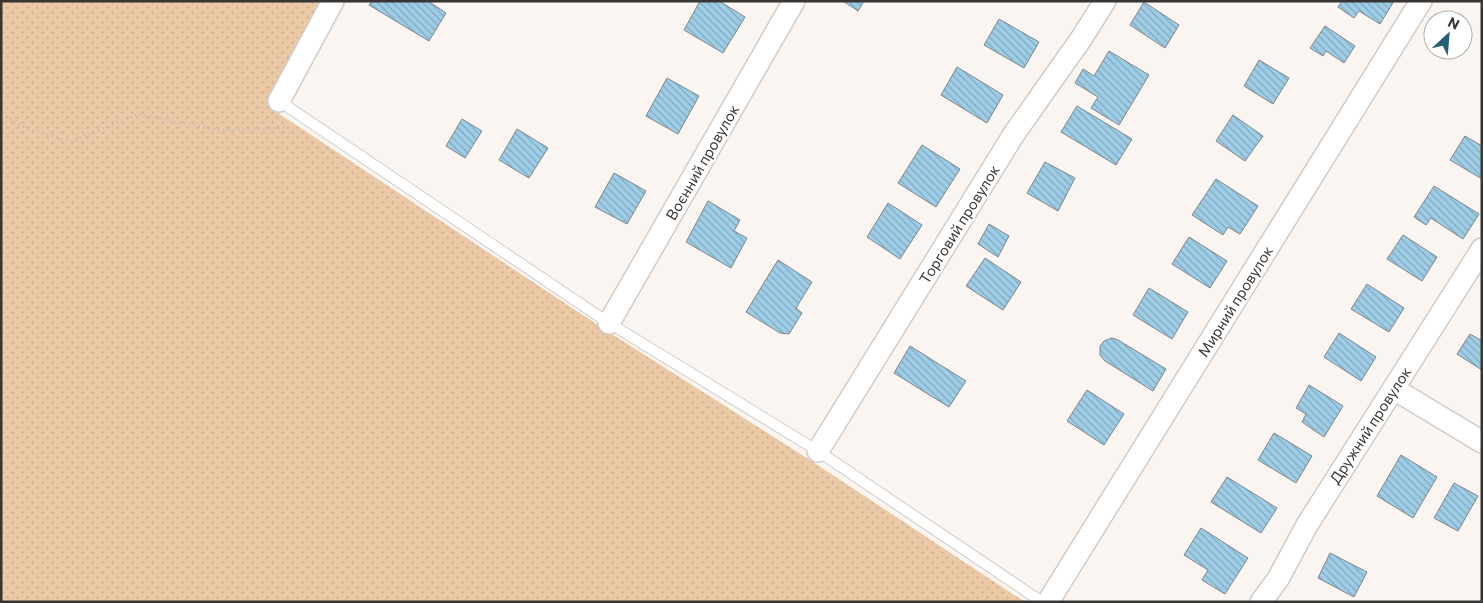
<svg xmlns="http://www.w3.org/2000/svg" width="1483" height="603" font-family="Commissioner,sans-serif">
<defs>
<pattern id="grass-dots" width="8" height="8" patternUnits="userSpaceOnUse" patternTransform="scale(1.25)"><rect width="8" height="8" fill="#ecc9a6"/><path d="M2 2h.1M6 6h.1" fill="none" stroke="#cbad90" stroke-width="1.8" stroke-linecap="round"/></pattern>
<pattern id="building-back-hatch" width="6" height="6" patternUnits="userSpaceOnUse" patternTransform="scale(1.25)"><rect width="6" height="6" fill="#9ecee7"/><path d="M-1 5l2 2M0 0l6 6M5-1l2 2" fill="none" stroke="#82a8bc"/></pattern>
</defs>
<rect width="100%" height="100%" fill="#faf5f0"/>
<!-- grass -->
<path fill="url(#grass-dots)" d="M1,1H333L275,111L607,331L813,462L1025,602H1Z"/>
<!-- building -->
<path fill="url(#building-back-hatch)" stroke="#7f8588" d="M372,1H428L446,13L429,41L369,5Z
M700,1H719L745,17L723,53L684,30Z
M843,1H864L858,11Z
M1342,1H1394L1380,24L1359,11L1354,18L1338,7Z
M1144,2L1179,25L1165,48L1130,25Z
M999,19L1039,42L1024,68L984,45Z
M1325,26L1355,46L1344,63L1326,51L1323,56L1310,48Z
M1109,51L1149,75L1119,125L1091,108L1098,97L1075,83L1083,69L1094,76Z
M1259,60L1289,78L1273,104L1244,86Z
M957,67L1003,95L987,123L941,95Z
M667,78L699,96L678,134L646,116Z
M1077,106L1132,139L1116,165L1061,132Z
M1233,115L1263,136L1245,161L1216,141Z
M462,119L482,131L465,158L446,146Z
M517,129L548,148L529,178L499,160Z
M1465,136L1482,146V179L1450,160Z
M922,145L960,169L936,207L898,183Z
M1045,162L1075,178L1058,211L1027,193Z
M614,173L646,191L627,224L595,207Z
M1216,179L1258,206L1240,234L1228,227L1223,235L1192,215Z
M1434,186L1479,214L1463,239L1431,218L1426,225L1414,217Z
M708,201L740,220L734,231L747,238L731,268L686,242Z
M888,203L922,225L900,259L867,237Z
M989,224L1009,236L998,257L978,244Z
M1403,235L1437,257L1422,281L1387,259Z
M1189,237L1227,261L1210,288L1172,264Z
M985,258L1021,282L1003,310L966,286Z
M778,260L812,282L796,308L802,313L789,334L780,333L746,312Z
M1367,284L1404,308L1389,332L1351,309Z
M1149,288L1188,312L1172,339L1133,315Z
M1339,333L1376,357L1361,381L1324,357Z
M1470,334L1482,341V370L1457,354Z
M1112,338L1118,340L1166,369L1153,391L1105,361L1100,355V346L1104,341Z
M910,346L966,381L949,407L894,373Z
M1309,385L1343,406L1324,437L1302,422L1306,414L1296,408Z
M1087,390L1124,414L1104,445L1067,421Z
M1274,433L1312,456L1296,483L1258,460Z
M1401,455L1437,477L1413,518L1377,496Z
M1227,477L1277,508L1261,533L1211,502Z
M1454,483L1478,496L1458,531L1434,518Z
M1201,528L1248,558L1225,594L1202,580L1208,570L1184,555Z
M1330,553L1367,572L1354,597L1318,578Z"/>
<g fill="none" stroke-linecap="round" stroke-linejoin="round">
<defs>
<path id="service" d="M279,101L609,323L818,451L1042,602"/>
<path id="minor" d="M279,101L333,1
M609,323L794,1
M1394,389L1482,442
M818,451L1014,134L1081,39L1105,1
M1048,602L1421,1
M1261,602L1278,579L1307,525L1482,249"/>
</defs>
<!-- service casing -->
<use href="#service" stroke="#d1ccc8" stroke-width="12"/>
<!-- minor casing -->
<use href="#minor" stroke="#d1ccc8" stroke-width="24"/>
<!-- path -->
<path stroke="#bfbbb8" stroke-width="3" stroke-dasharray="1 4" stroke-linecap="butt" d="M1,115L27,128L71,142L137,114L217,130L262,129L285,127"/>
<!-- service -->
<use href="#service" stroke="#fff" stroke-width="10"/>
<!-- minor -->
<use href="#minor" stroke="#fff" stroke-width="21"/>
</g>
<g text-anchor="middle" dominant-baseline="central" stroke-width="4" stroke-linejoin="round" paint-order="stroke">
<!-- street labels -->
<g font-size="15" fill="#383635" stroke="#fff">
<text transform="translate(702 162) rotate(-60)">Воєнний провулок</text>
<text transform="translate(959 224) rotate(-58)">Торговий провулок</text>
<text transform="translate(1235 301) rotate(-58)">Мирний провулок</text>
<text transform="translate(1370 425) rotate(-57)">Дружний провулок</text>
</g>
</g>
<!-- border -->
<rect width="1483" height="603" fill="none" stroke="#383635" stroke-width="5"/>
<!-- north arrow -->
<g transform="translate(1448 35) rotate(26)"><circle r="24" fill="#ffffff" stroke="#afafae"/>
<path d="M0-4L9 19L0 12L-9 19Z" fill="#265e78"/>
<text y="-8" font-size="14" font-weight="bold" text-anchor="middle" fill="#383635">N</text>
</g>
</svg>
